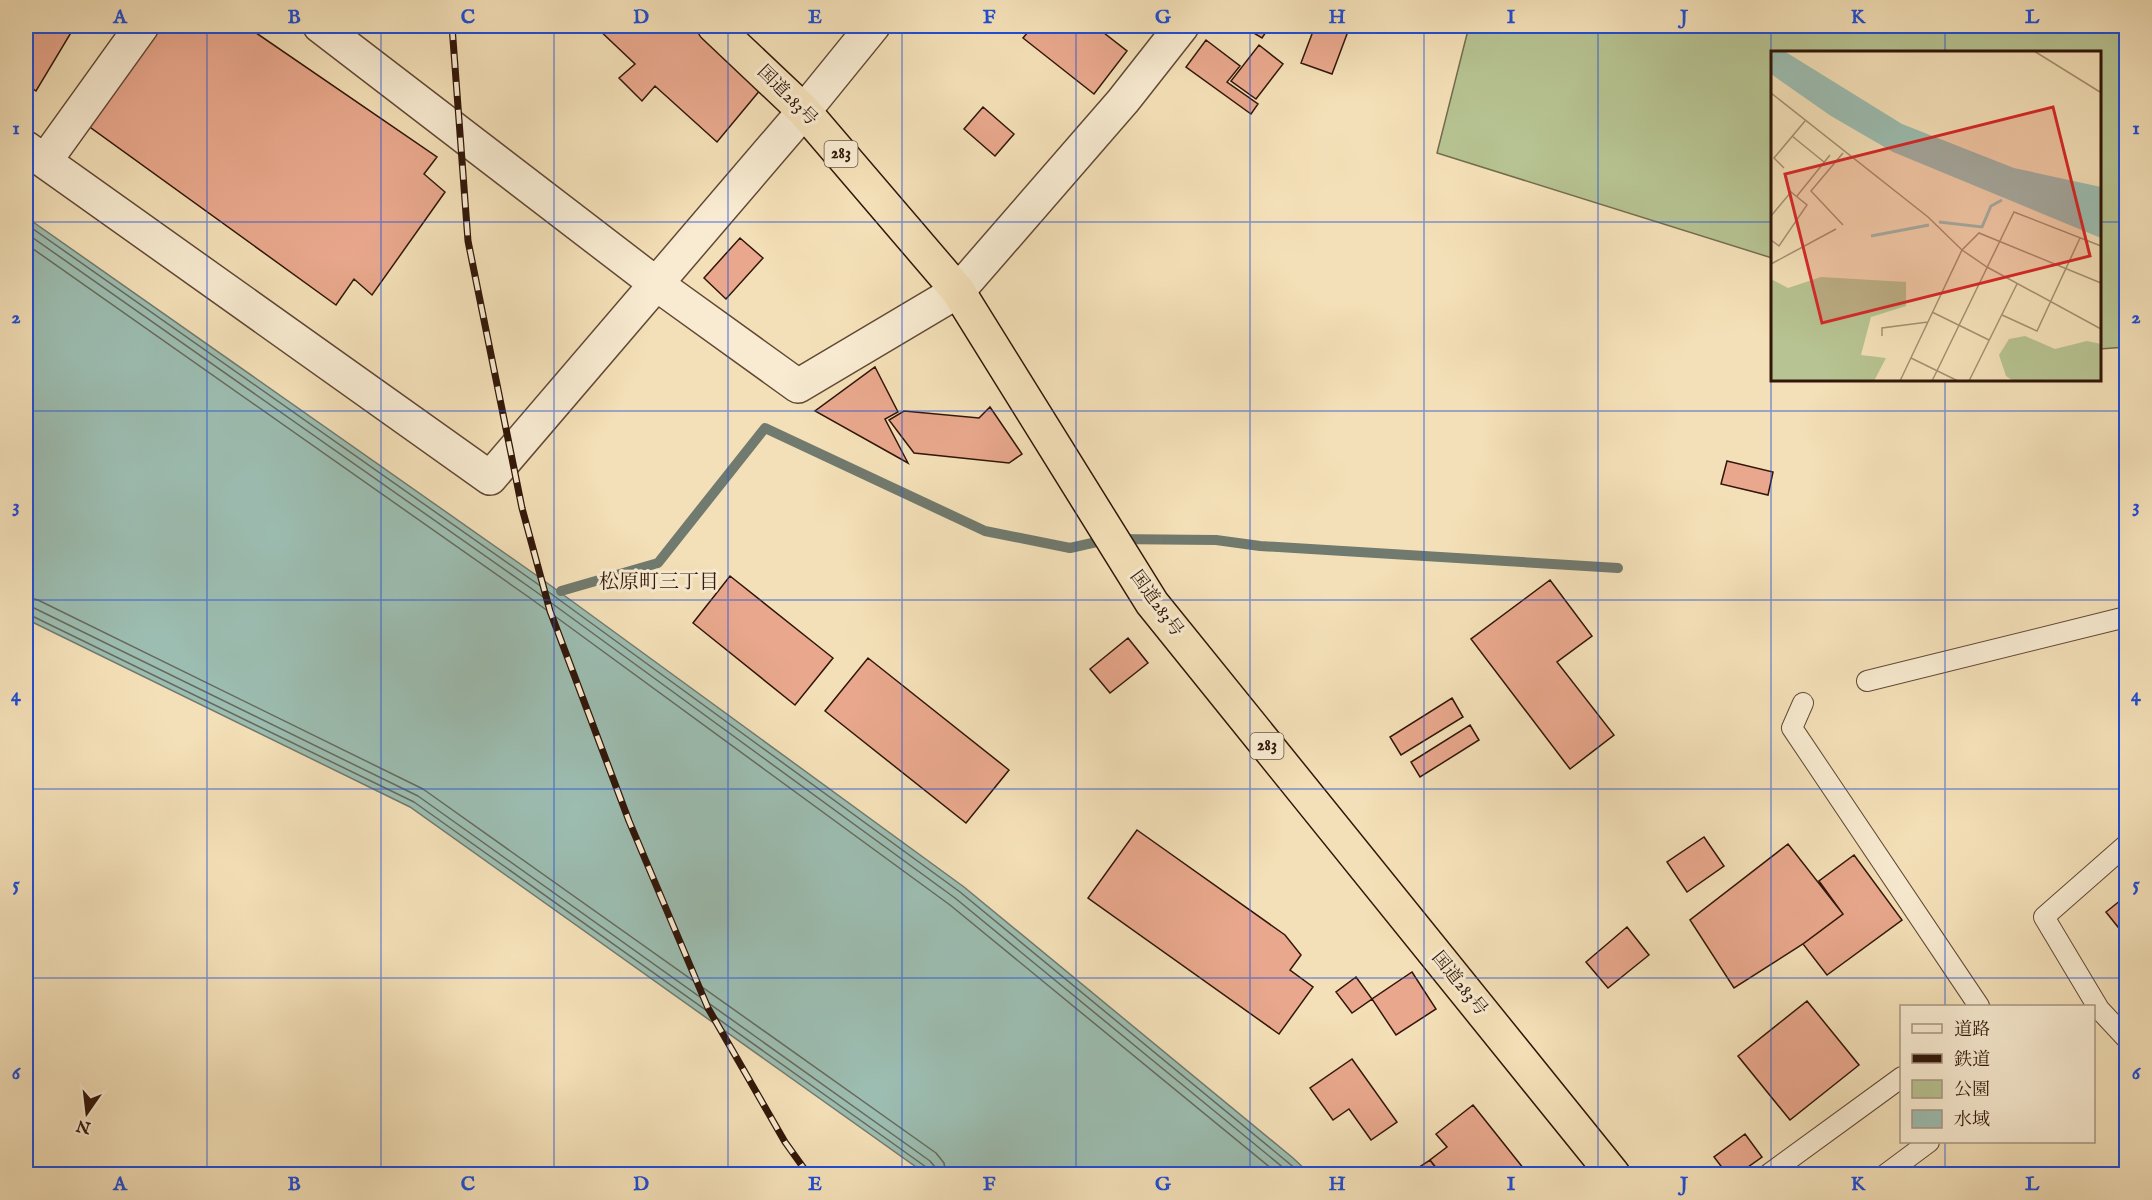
<svg xmlns="http://www.w3.org/2000/svg" width="2152" height="1200" font-family="'IM FELL English','Noto Serif JP',serif">
<rect width="100%" height="100%" fill="#f4e0b8"/>
<filter id="stains"><feTurbulence type="fractalNoise" baseFrequency=".00333" numOctaves="4"/><feColorMatrix values="0 0 0 0 .2 0 0 0 0 .09 0 0 0 0 .02 0 0 0 .5 -.17"/></filter>
<radialGradient id="worn" r=".72"><stop offset=".6" stop-color="#630" stop-opacity="0"/><stop offset="1" stop-color="#630" stop-opacity=".3"/></radialGradient>
<!-- green -->
<path fill="#b7c392" stroke="#746c4e" stroke-width="1.5" d="M1469,26H2126V347L2100,349V52H1772V258L1437,153Z"/>
<!-- water -->
<path fill="#9cbdb1" stroke="#717a6e" stroke-width="1.5" d="M26,217L543,580L964,887L1293,1158L1310,1174H926L410,807L26,619Z"/>
<g fill="none" stroke-linecap="round" stroke-linejoin="round">
<!-- shore -->
<path stroke="#666a5d" stroke-width="1.5" d="M26,224L539,585L960,892L1302,1174
M26,233L535,591L955,898L1291,1174
M26,244L530,598L950,905L1278,1174
M26,597L38,600L423,789L936,1153L944,1163L946,1174
M26,606L34,608L418,796L930,1161L935,1167L937,1174
M26,614L30,615L414,802L926,1167L929,1174"/>
<!-- stream -->
<path stroke="#717a6e" stroke-width="10" d="M561,591L658,563L765,428L985,531L1070,548L1110,539L1216,540L1260,546L1618,568"/>
</g>
<!-- building -->
<path fill="#e9a88d" stroke="#311609" stroke-width="1.5" d="M26,26H75L36,91L26,84Z
M155,26H246L437,157L424,174L445,192L372,295L354,279L336,305L87,125Z
M595,26H693L761,89L717,142L655,86L642,101L619,78L635,64Z
M1033,26H1095L1127,51L1094,94L1023,38Z
M1242,26H1270L1262,38Z
M1315,26H1350L1332,74L1301,63Z
M1206,40L1240,66L1227,82L1258,104L1251,114L1186,67Z
M1259,45L1283,64L1256,99L1231,81Z
M983,107L1014,134L995,156L964,129Z
M740,238L763,258L726,299L704,278Z
M875,367L898,412L885,419L908,463L815,411Z
M990,407L1022,454L1009,463L914,453L889,420L904,411L979,418Z
M1727,461L1773,472L1768,495L1721,484Z
M730,576L833,658L795,705L693,623Z
M1550,580L1592,636L1557,662L1614,735L1570,769L1471,639Z
M1128,638L1148,663L1110,693L1090,669Z
M868,658L1009,770L966,823L825,711Z
M1452,698L1463,717L1401,755L1390,737Z
M1470,725L1479,740L1420,777L1411,762Z
M1137,830L1285,935L1301,955L1290,970L1313,987L1279,1034L1088,898Z
M1704,837L1724,866L1687,892L1667,862Z
M1788,844L1843,914L1803,944L1734,988L1690,920Z
M1854,855L1902,920L1827,975L1803,944L1843,914L1819,881Z
M2126,896V937L2106,912Z
M1627,927L1649,955L1608,988L1586,962Z
M1412,972L1436,1009L1396,1035L1372,999Z
M1356,977L1372,999L1352,1013L1336,992Z
M1807,1001L1859,1065L1790,1120L1738,1056Z
M1352,1059L1397,1122L1371,1140L1349,1109L1333,1120L1310,1088Z
M1473,1105L1528,1174H1441L1430,1160L1447,1147L1436,1134Z
M1745,1134L1762,1157L1738,1174H1727L1714,1157Z
M1430,1160L1440,1174H1411L1410,1173Z"/>
<g fill="none" stroke-linecap="round" stroke-linejoin="round">
<defs>
<path id="service" d="M1867,681L2126,617
M1803,703L1792,728L1979,1006
M2126,845L2044,917L2099,1009L2126,1038
M1769,1174L1902,1077
M1886,1174L1929,1142"/>
<path id="minor" d="M320,26L655,283L798,386L958,291L1123,101L1182,26
M26,148L490,478L804,111L873,26
M45,161L142,26"/>
<path id="trunk" d="M714,26L804,111L958,291L1152,603L1613,1174"/>
</defs>
<!-- service casing -->
<use href="#service" stroke="#624835" stroke-width="22"/>
<!-- minor casing -->
<use href="#minor" stroke="#624835" stroke-width="36"/>
<!-- trunk casing -->
<use href="#trunk" stroke="#311609" stroke-width="36"/>
<!-- service -->
<use href="#service" stroke="#f8ebd1" stroke-width="20"/>
<!-- minor -->
<use href="#minor" stroke="#f8ebd1" stroke-width="33"/>
<!-- trunk -->
<use href="#trunk" stroke="#f4e0b8" stroke-width="33"/>
<defs>
<path id="rail" d="M452,26L468,241L522,508L550,611L629,821L708,1008L785,1142L808,1174"/>
</defs>
<!-- rail casing -->
<use href="#rail" stroke="#311609" stroke-width="7"/>
<!-- rail -->
<use href="#rail" stroke="#f8ebd1" stroke-width="4.5" stroke-dasharray="14" stroke-linecap="butt"/>
</g>
<!-- grid -->
<path fill="none" stroke="#1d4ed8" stroke-width="1.5" stroke-opacity="0.55" d="M207,26V1174M381,26V1174M554,26V1174M728,26V1174M902,26V1174M1076,26V1174M1250,26V1174M1424,26V1174M1598,26V1174M1771,26V1174M1945,26V52M26,222H1772M2100,222H2126M1945,380V1006M26,411H2126M26,600H2126M26,789H2126M26,978H2126M1945,1142V1174"/>
<g text-anchor="middle" dominant-baseline="central" stroke-width="6" stroke-linejoin="round" paint-order="stroke">
<!-- shield labels -->
<g fill="#f8ebd1" stroke="#6d5645" stroke-width="1.5">
<rect x="824.5" y="141" width="33" height="26" rx="4.5"/>
<rect x="1250.5" y="733" width="33" height="26" rx="4.5"/>
</g>
<g font-size="16" font-weight="bold" fill="#311609">
<text x="841" y="154">283</text>
<text x="1267" y="746">283</text>
</g>
<!-- street labels -->
<g font-size="18" fill="#311609" stroke="#f8ebd1">
<text transform="translate(787 96) rotate(45)">国道283号</text>
<text transform="translate(1156 604) rotate(54)">国道283号</text>
<text transform="translate(1459 984) rotate(51)">国道283号</text>
</g>
<!-- neighbourhood labels -->
<g font-size="20" fill="#311609" stroke="#f8ebd1">
<text x="659" y="582">松原町三丁目</text>
</g>
</g>
<!-- overview -->
<g transform="translate(1771 51)">
<rect width="330" height="330" fill="#f4e0b8"/>
<path d="M50,226L135,231V255L100,266L90,304L115,307L103,330H0V228L17,237ZM254,285L284,298L316,290L330,293V330H242L235,325L228,304L238,288Z" fill="#b7c392"/>
<path d="M0,0H13L131,73L243,117L330,136V187L122,101L60,65L0,23Z" fill="#9cbdb1"/>
<path fill="none" stroke="#9cbdb1" stroke-width="3" d="M168,171L211,176L220,155L231,149M100,185L158,174"/>
<path fill="none" stroke="#a68f72" stroke-width="1.5" d="M263,0L329,41M330,38V96M0,42L157,166L191,199L216,216L330,278M21,85L53,111M72,102L40,140L72,174M13,117L3,107L34,70M26,145L59,104M0,165L20,141L36,154L8,195L0,189M0,213L65,178M161,261L218,289M231,264L266,280L309,187M111,285V277L157,271M140,307L187,330M129,330L191,199L208,182L330,232M161,330L243,161L330,195M198,330L246,233"/>
<path fill="#d62828" fill-opacity="0.15" stroke="#d62828" stroke-width="3" d="M282,56L319,205L51,272L14,123Z"/>
<rect width="330" height="330" fill="none" stroke="#311609" stroke-width="3"/>
</g>
<!-- margin -->
<rect width="2152" height="1200" fill="none" stroke="#f4e0b8" stroke-width="66"/>
<!-- legend -->
<rect x="1900" y="1005" width="195" height="138" fill="#f8ebd1" stroke="#a89681" stroke-width="1.5"/>
<rect x="1912" y="1024" width="30" height="9" fill="#f8ebd1" stroke="#a89681" stroke-width="1.5"/>
<text x="1954" y="1035" font-size="18" fill="#311609">道路</text>
<rect x="1912" y="1054" width="30" height="9" fill="#311609" stroke="#a89681" stroke-width="1.5"/>
<text x="1954" y="1065" font-size="18" fill="#311609">鉄道</text>
<rect x="1912" y="1080" width="30" height="18" fill="#b7c392" stroke="#a89681" stroke-width="1.5"/>
<text x="1954" y="1095" font-size="18" fill="#311609">公園</text>
<rect x="1912" y="1110" width="30" height="18" fill="#9cbdb1" stroke="#a89681" stroke-width="1.5"/>
<text x="1954" y="1125" font-size="18" fill="#311609">水域</text>
<!-- north arrow -->
<g transform="translate(87 1113) rotate(194)" stroke="#f8ebd1" stroke-width="4.5" paint-order="stroke">
<path d="M0-4.5L10 22L0 15L-10 22Z" fill="#311609"/>
<text y="-9" font-size="16" font-weight="bold" text-anchor="middle" fill="#311609">N</text>
</g>
<rect x="33" y="33" width="2086" height="1134" fill="none" stroke="#1d4ed8" stroke-width="2"/>
<g font-size="20" text-anchor="middle" font-weight="bold" fill="#1d4ed8">
<text x="120" y="23">A</text>
<text x="294" y="23">B</text>
<text x="468" y="23">C</text>
<text x="641" y="23">D</text>
<text x="815" y="23">E</text>
<text x="989" y="23">F</text>
<text x="1163" y="23">G</text>
<text x="1337" y="23">H</text>
<text x="1511" y="23">I</text>
<text x="1684" y="23">J</text>
<text x="1858" y="23">K</text>
<text x="2032" y="23">L</text>
<text x="16" y="134">1</text>
<text x="2136" y="134">1</text>
<text x="16" y="323">2</text>
<text x="2136" y="323">2</text>
<text x="16" y="512">3</text>
<text x="2136" y="512">3</text>
<text x="16" y="701">4</text>
<text x="2136" y="701">4</text>
<text x="16" y="890">5</text>
<text x="2136" y="890">5</text>
<text x="16" y="1079">6</text>
<text x="2136" y="1079">6</text>
<text x="120" y="1190">A</text>
<text x="294" y="1190">B</text>
<text x="468" y="1190">C</text>
<text x="641" y="1190">D</text>
<text x="815" y="1190">E</text>
<text x="989" y="1190">F</text>
<text x="1163" y="1190">G</text>
<text x="1337" y="1190">H</text>
<text x="1511" y="1190">I</text>
<text x="1684" y="1190">J</text>
<text x="1858" y="1190">K</text>
<text x="2032" y="1190">L</text>
</g>
<rect width="100%" height="100%" filter="url(#stains)"/>
<rect width="100%" height="100%" fill="url(#worn)"/>
</svg>
